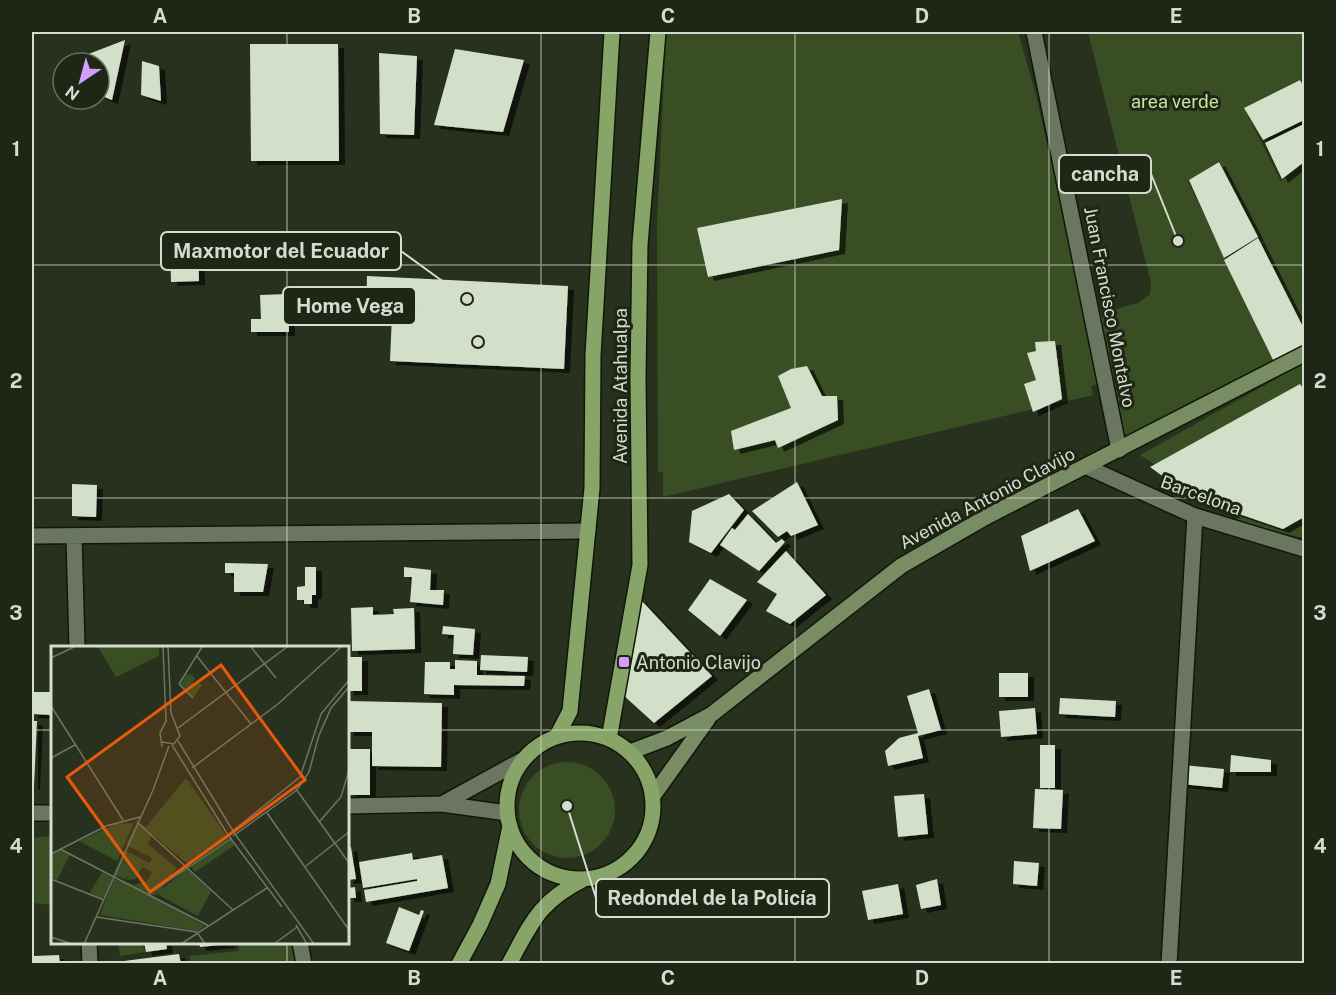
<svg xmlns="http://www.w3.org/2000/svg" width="1336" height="995" font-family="'Public Sans',sans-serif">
<defs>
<filter id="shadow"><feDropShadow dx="6" dy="4" stdDeviation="0" flood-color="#0009"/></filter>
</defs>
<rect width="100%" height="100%" fill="#27311e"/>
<!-- green -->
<path fill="#394e23" d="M666,32H1018L1036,95L1086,317L1138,303L1150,294L1151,283L1088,32H1304V84L1301,79L1244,108L1281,181L1304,162V329L1219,161L1188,181L1276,366L1119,450L1100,384L1091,386L1093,395L663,497V472H658L657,223Z
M1304,363V538L1248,526L1140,455Z
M519 810a48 48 0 1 1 96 0a48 48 0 1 1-96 0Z
M52,836V905L32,903V838Z
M118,943H141L146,952L120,956Z
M239,943H294L300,963H191L189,956L238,951Z"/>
<!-- building -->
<path fill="#d3e0c9" filter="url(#shadow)" d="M125,40L112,100L99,95V63H65Z
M250,44H338L339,161H251Z
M455,49L524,60L503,132L434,125Z
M379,53L417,56L414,135L380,134Z
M142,61L159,66L161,101L141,95Z
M1300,80L1304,87V120L1263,140L1244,108Z
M1304,124V162L1282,179L1265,143Z
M1219,162L1258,237L1224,258L1189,180Z
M842,199L839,250L708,277L697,228Z
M198,238L199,281L171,282L170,239Z
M1258,238L1304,329V349L1276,366L1224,260Z
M367,276L568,286L564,369L390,361L392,314L366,313Z
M288,294L289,332H251V319H261L260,295Z
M1055,341L1062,399L1033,412L1024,384L1036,380L1027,353L1036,351L1035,342Z
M807,366L822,396H837L838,420L778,448L775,440L734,450L731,431L791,408L778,376L791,369Z
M1300,384L1304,390V517L1283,529L1193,498L1150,467Z
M797,482L818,525L791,536L787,531L778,537L752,511Z
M72,484L97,485L96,517L72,516Z
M729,494L744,510L711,553L689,542L692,511Z
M1078,509L1095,541L1030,571L1021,536Z
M748,514L776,543L782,539L785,542L759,571L720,545L732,528L735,530Z
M786,551L826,595L790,624L766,611L777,594L757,582Z
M225,563L268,564L263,592H234V573H225Z
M305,567H316V595H312V604H304V600H297V587L305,586Z
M404,567L431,570L430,590H444L443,605L410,602L412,577H404Z
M710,579L747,600L720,636L688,610Z
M640,599L712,676L654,723L622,694Z
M373,607V615L394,614L393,609L414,608L415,649L352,651L351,608Z
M443,626L475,629L473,655L453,654L454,635L442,634Z
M481,655L528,657L527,672L480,670Z
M348,657H362V691H348Z
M455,660L477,661V675L525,676L524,686L454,685V695L424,694L425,662H450V669H455Z
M999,673H1028V697H999Z
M929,689L941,730L918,736L923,758L888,766L885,751L899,738L918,733L907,696Z
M32,692H52V715L32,714Z
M1060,698L1116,701L1115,717L1059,714Z
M348,701L442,703L441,767L372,766V732H348Z
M1035,708L1037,734L1001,737L999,711Z
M32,721H37L34,786H32Z
M1040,745H1055V788H1040Z
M348,749H370V795H350Z
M1231,755L1271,760V772H1230Z
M1183,765L1224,769L1222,788L1181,784Z
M1035,789L1063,790L1061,829L1033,828Z
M924,794L928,834L898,837L894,796Z
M351,847L356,879L348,880V848Z
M412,853L413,860L442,855L448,888L366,902L364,890L417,881V879L363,888L359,862Z
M1014,861L1039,863L1037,886L1013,884Z
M937,879L941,905L921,909L916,885Z
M898,884L903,914L868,920L862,891Z
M355,887L356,898H348V888Z
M399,907L419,915L421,910L424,911L409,951L386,943Z
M144,942H166L167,949L146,952Z
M199,942H229V944L200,947Z
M32,952L34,956L59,955L60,964H32Z
M179,954L181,964H116V962Z"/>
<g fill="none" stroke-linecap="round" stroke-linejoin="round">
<defs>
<path id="street" d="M1034,32L1119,450
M1087,467L1195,516L1304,549
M32,536L588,531
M74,536L77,647
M442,804L522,760
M348,806L442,804L507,813
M32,813H52
M89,942L90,964
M300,942L304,964
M1169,964L1195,516"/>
<path id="secondary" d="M630,752L667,738L712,714L901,566L986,517L1304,354
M653,796L708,719"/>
<path id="primary" d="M507 806a73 73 0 1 1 146 0a73 73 0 1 1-146 0Z
M557,736L570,711L592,488L593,355L612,32
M609,739L640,565L638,377L640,244L658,32
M459,964L480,925L498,884L510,826
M509,964C533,920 539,902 584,879"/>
</defs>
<!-- street casing -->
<use href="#street" stroke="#101807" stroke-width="18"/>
<!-- secondary casing -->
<use href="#secondary" stroke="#101807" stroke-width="18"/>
<!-- primary casing -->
<use href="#primary" stroke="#101807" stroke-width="18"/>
<!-- street -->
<use href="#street" stroke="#6b7661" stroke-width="15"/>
<!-- secondary -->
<use href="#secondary" stroke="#798d65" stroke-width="15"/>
<!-- primary -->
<use href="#primary" stroke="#87a569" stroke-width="15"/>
</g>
<!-- grid -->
<path fill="none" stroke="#d5dbcf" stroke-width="1.5" stroke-opacity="0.55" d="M287,32V647M541,32V964M795,32V964M1049,32V964M32,265H1304M32,498H1304M32,730H52M348,730H1304M287,942V964"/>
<!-- markers -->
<rect fill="#d49cfb" stroke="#1e2715" stroke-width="2" x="618" y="656" width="12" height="12" rx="3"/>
<g text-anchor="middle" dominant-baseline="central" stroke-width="6" stroke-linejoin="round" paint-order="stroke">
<!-- park labels -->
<g font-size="18" fill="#c2e99d" stroke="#1e2715">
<text x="1175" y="101">area verde</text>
</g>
<!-- street labels -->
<g font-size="18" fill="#d5dbcf" stroke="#1e2715">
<text transform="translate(1110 307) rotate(79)">Juan Francisco Montalvo</text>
<text transform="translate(620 386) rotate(-90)">Avenida Atahualpa</text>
<text transform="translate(1201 495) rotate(20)">Barcelona</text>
<text transform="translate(987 498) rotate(-28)">Avenida Antonio Clavijo</text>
</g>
<!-- poi labels -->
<g font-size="18" fill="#d5dbcf" stroke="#1e2715" text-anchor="start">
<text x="636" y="662">Antonio Clavijo</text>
</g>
</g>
<!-- overview -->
<g transform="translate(51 646)">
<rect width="298" height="298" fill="#27311e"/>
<path d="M47,1H108V10L65,31ZM140,28L144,32L141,40L146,35L151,39L143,51L137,47L140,41L136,46L129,40L134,29ZM135,132L178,193L138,219L101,188L97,198L126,222L110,244L136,222L160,245L147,270L106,248L100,250L154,280L147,285L49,269L63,233L83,239L97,234L101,226L91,221L85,233L76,234L78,228L75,233L62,229L73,204L99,217L101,212L75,199L86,176L95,181ZM83,177L66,215L28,195L65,178ZM180,193L184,199L144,226L139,220ZM9,204L19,209L6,234L0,231V209ZM51,226L62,232L52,253L39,247Z" fill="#394e23"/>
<path fill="none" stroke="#6d7565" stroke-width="1.5" d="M200,1L225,32M145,9L200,78M0,12L23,1M128,38L151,1M128,38L142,52M0,60L72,174M127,82L236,1M127,95L184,188L263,298M111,96L123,98L129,90L120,67L117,1M121,99L177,189L231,261M111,101L109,87L115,75L112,1M0,112L24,99M141,122L227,58L290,1M245,143L298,217M216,167L298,284M86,176L182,264M268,176L290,151L298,124M179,187L249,131L270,68L298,34M182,190L246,144L258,126L268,89L280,62L298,41M9,203L158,280M0,208L55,180L89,171M255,220L298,186M0,233L53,254M96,249L181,192M45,271L146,286L154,298M245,279L256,298M0,291L21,298M33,298L102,144L118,100M130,298L216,242M223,298L246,281"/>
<path fill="#e8590c" fill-opacity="0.15" stroke="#e8590c" stroke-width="3" d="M170,19L254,134L99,246L16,131Z"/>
<rect width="298" height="298" fill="none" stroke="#d5dbcf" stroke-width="3"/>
</g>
<!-- callouts -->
<path fill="none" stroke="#d5dbcf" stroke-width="2" d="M1178 241L1151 174M467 299L401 251M478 342L416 306M567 806L596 898"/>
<g fill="#d5dbcf" stroke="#1e2715" stroke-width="2">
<circle cx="1178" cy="241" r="6"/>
<circle cx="467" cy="299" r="6"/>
<circle cx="478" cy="342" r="6"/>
<circle cx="567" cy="806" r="6"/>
</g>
<g fill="#1e2715" stroke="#d5dbcf" stroke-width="2">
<rect x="1059" y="155" width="92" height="38" rx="6"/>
<rect x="161" y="232" width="240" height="38" rx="6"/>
<rect x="283" y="287" width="133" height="38" rx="6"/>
<rect x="596" y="879" width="233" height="38" rx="6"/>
</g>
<g font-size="20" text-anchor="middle" font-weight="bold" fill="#d5dbcf">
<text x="1105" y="181">cancha</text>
<text x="281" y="258">Maxmotor del Ecuador</text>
<text x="350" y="313">Home Vega</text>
<text x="712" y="905">Redondel de la Policía</text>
</g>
<!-- border -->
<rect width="1336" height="995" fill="none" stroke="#1e2715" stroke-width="66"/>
<!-- north arrow -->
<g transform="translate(81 81) rotate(216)"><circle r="28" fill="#1e2715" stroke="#676f5f" stroke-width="1.5"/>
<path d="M0-4.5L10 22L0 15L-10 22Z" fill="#d49cfb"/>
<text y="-9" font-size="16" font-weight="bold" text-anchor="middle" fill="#d5dbcf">N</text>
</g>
<rect x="33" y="33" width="1270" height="929" fill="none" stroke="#d5dbcf" stroke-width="2"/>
<g font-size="20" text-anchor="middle" font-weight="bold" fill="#d5dbcf">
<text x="160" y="23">A</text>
<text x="414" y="23">B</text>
<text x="668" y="23">C</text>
<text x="922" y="23">D</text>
<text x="1176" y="23">E</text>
<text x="16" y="156">1</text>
<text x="1320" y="156">1</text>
<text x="16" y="388">2</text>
<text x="1320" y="388">2</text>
<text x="16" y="620">3</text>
<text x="1320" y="620">3</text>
<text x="16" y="853">4</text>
<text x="1320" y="853">4</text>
<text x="160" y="985">A</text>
<text x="414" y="985">B</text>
<text x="668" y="985">C</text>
<text x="922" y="985">D</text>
<text x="1176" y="985">E</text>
</g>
</svg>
